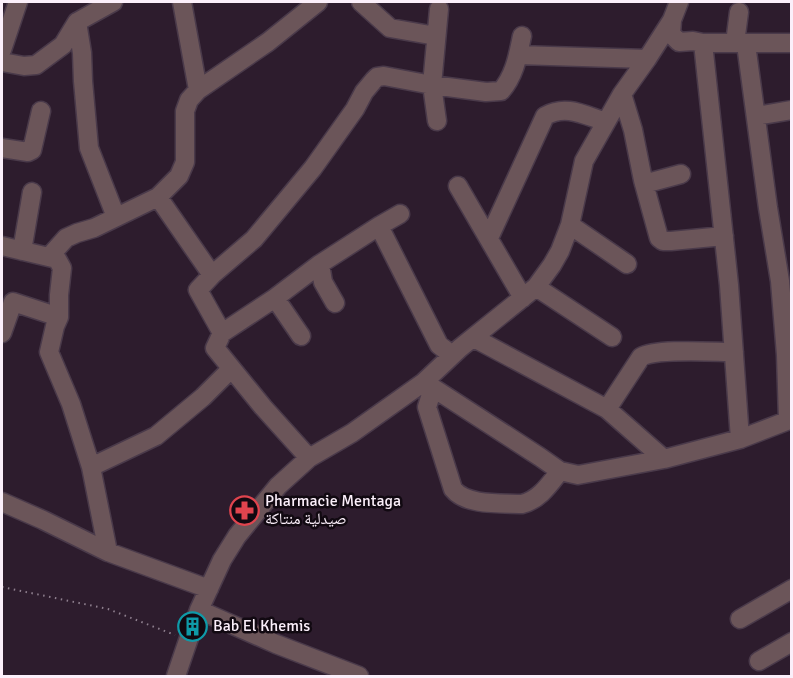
<svg xmlns="http://www.w3.org/2000/svg" width="793" height="678" font-family="Signika,'Noto Naskh Arabic',sans-serif">
<rect width="100%" height="100%" fill="#2d1c2d"/>
<g fill="none" stroke-linecap="round" stroke-linejoin="round">
<defs>
<path id="minor" d="M182,2L198,90
M361,2L390,28L436,36
M672,20L671,34L679,42L693,41L703,43H792
M77,22L82,53L83,81L89,148L116,217
M703,43L729,285L740,439
M735,43L739,12
M746,44L768,208L780,281L786,355L788,420
M2,50L18,2
M518,55L647,59
M2,62L24,66L36,65L63,45L77,22L113,2
M622,94L633,130L643,180L659,238L663,241H671L724,236
M756,116L792,110
M437,121L432,85L439,9
M2,148L28,152L32,150L41,111
M644,184L681,174
M458,186L523,298
M158,197L212,275
M570,225L627,264
M379,226L439,345L452,355
M489,238L545,116C566,104 584,115 606,122
M2,246L57,259L62,268L59,295V317L55,326L49,352L71,404L91,467L108,552L209,589
M22,251L32,192
M49,257L66,238L77,233L94,228L158,197L179,176L185,162V111L189,100L198,90L268,42L318,2
M320,264L323,282L335,303
M536,287L612,337
M275,298L301,336
M2,333L13,302L59,317
M222,333L198,290L212,275L254,239L313,168L355,109L364,92L374,80L377,77L384,76L432,85L486,92L501,91C515,75 518,55 522,36
M474,338L607,409L664,459
M424,382L540,457L560,471L578,475L664,459L740,439L792,419
M433,388L427,407L453,489C466,506 502,503 522,504C539,500 549,485 560,471
M607,409L641,357C656,348 714,352 734,352
M309,458L263,407L215,348L222,333L275,298L320,264L379,226L400,214
M91,467L156,436L203,397L231,369
M2,502L43,520L108,552
M199,610L276,644L359,676
M740,619L792,589
M194,624L199,610L222,560L237,536L278,486L309,458L352,433L424,382L460,348L536,287L552,265L560,251L570,225L584,161L622,94L647,59L672,20L679,2
M759,661L792,642
M176,676L192,629"/>
</defs>
<!-- minor casing -->
<use href="#minor" stroke="#4a3a4a" stroke-width="21"/>
<!-- path -->
<path stroke="#8e7f8e" stroke-width="2" stroke-dasharray="1.5 4.5" stroke-linecap="butt" d="M2,587L108,609L175,635"/>
<!-- minor -->
<use href="#minor" stroke="#6b5559" stroke-width="18"/>
</g>
<!-- icons -->
<defs>
<symbol id="pharmacy-ring" viewBox="-11 -11 22 22"><circle r="9.5" fill="#110911" stroke="#e0444e" stroke-width="1.5"/><path d="M-2-6h4v4h4v4h-4v4h-4v-4h-4v-4h4Z" fill="#e0444e"/></symbol>
<symbol id="building-ring" viewBox="-11 -11 22 22"><circle r="9.5" fill="#110911" stroke="#0f9aa8" stroke-width="1.5"/><path d="M-4-6H4V6H1V3H-1V6H-4ZM-2.5-4.3h1.7v1.8h-1.7ZM.8-4.3h1.7v1.8H.8ZM-2.5-1h1.7V.8h-1.7ZM.8-1h1.7V.8H.8Z" fill="#0f9aa8"/></symbol>
</defs>
<g fill-rule="evenodd">
<use href="#pharmacy-ring" x="228" y="494" width="33" height="33"/>
<use href="#building-ring" x="176" y="610" width="33" height="33"/>
</g>
<g text-anchor="middle" dominant-baseline="central" stroke-width="5" stroke-linejoin="round" paint-order="stroke">
<!-- poi labels -->
<g font-size="16" fill="#fbeffa" stroke="#110911" text-anchor="start">
<text x="265" y="501">Pharmacie Mentaga<tspan x="265" dy="18">صيدلية منتاكة</tspan></text>
<text x="213" y="626">Bab El Khemis</text>
</g>
</g>
<!-- border -->
<rect width="793" height="678" fill="none" stroke="#fbeffa" stroke-width="6"/>
</svg>
